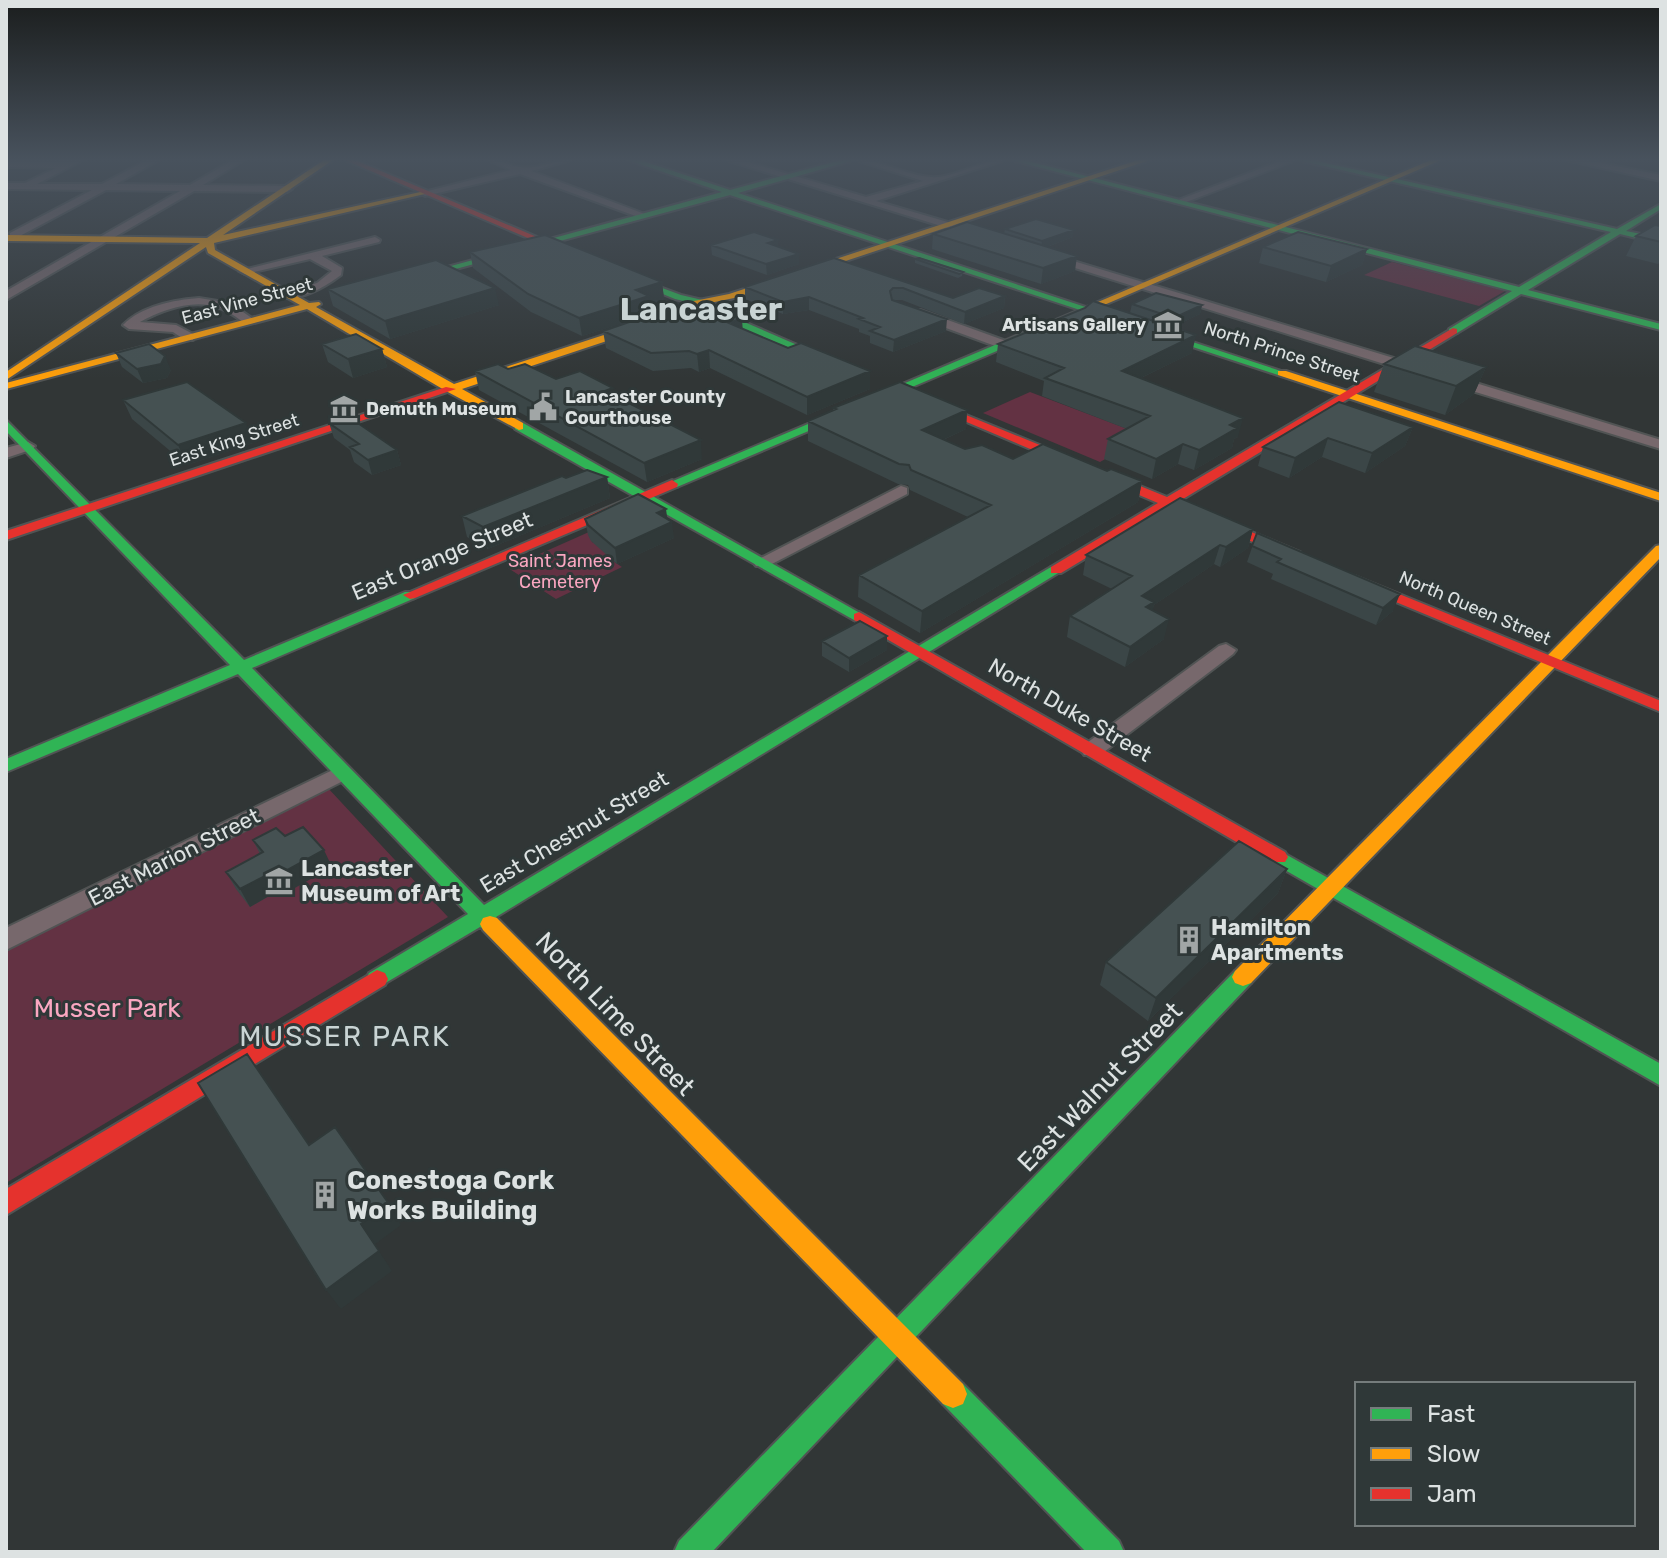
<svg xmlns="http://www.w3.org/2000/svg" width="1667" height="1558" font-family="Rubik,sans-serif">
<rect width="100%" height="100%" fill="#313636"/>
<!-- green -->
<path fill="#633243" d="M1392,262L1505,291L1479,306L1364,275Z
M1030,392L1146,436L1100,462L983,413Z
M589,532L592,542L613,551L605,556L622,567L556,599L508,568Z
M327,787L448,917L6,1183V950Z"/>
<g fill="none" stroke-linecap="round" stroke-linejoin="round">
<defs>
<path id="street" d="M71,160H83L37,184H102L147,160H159L116,184L190,185L233,160H244L203,185L287,186L292,189L287,192L194,191L6,300V291L180,191L106,190L18,237H10V233L92,190L6,189V183H25L56,168L6,167V161Z
M488,160C500,160 508,165 520,167C535,170 555,160 571,160L531,171L650,216L641,218L520,174L425,196L420,193L511,170Z
M726,160H741L866,197L923,181L856,160C882,160 905,175 931,177C952,179 980,160 1005,160L876,201L968,228V232L964,233Z
M1283,160H1296L1181,204L1173,202Z
M1566,160H1586L1661,175V181Z
M375,237L380,240L379,242L322,256L342,268L341,275C328,285 296,305 280,295L317,283L332,271L310,259L245,274L239,271Z
M1047,253L1420,366L1422,369L1410,372L1043,258L1042,256Z
M199,298L230,303L256,321L246,324C237,318 228,310 217,307C192,299 162,310 140,322L176,325L193,334V340H185L173,332L129,329L123,325C142,306 173,300 199,298Z
M920,310L1006,341L1008,344L998,347L916,317L914,314Z
M1443,376H1453L1661,440V449L1443,382Z
M28,442L35,446L33,449L6,458V448Z
M901,486L907,488V494L768,566H756L753,562Z
M1226,644L1236,650L1233,654L1100,755H1084L1081,750L1084,745L1219,646Z
M341,766L349,768L352,773L349,778L6,950V928Z"/>
<path id="fast" d="M628,160H640L730,190L841,160H854L738,193L1287,373L1278,375L730,195L415,280L407,278L722,192Z
M1011,160H1024L1519,287L1611,232L1298,160H1313L1617,229L1661,204V209L1626,231L1661,238V244L1620,234L1528,290L1661,324V330L1521,294L1457,333H1449V329L1512,291Z
M619,272L681,295L711,302L735,318L839,363L830,365L727,322L705,306L675,299L619,276Z
M1035,328L1039,329V333L677,487L666,484Z
M6,420L244,660L405,592H415V598L252,668L484,905L1051,567H1061L1063,570L496,917L500,924L497,930L490,932L480,927L377,988L369,985L366,979L369,973L468,914L238,674L6,772V759L230,665L6,431Z
M515,423H523L867,617L859,622L854,620L515,429Z
M1278,850L1661,1064V1086L1271,862L1268,857L1271,852Z
M1243,968L1251,971L1254,977L1251,983L712,1552H674L679,1541L1235,971Z
M953,1380L963,1384L1119,1541L1124,1552H1086L943,1404L939,1394L943,1384Z"/>
<path id="slow" d="M324,160H333L223,235L425,191L429,193L214,243L215,250L309,303L319,302L321,304L316,307L454,384L659,317L689,302L729,294L1138,160H1150L734,298L695,306L667,321L462,389L523,423V429L519,430L446,391L307,309L6,389V383L300,305L208,253L206,247L6,380V372L200,243L6,241V235L207,238Z
M1431,160H1441L1039,333L1030,331Z
M1278,371H1286L1661,493V501L1278,375Z
M1661,545V557L1251,983L1243,986L1235,983L1232,977L1235,971L1656,546Z
M490,916L497,918L963,1384L967,1394L963,1404L953,1408L943,1404L483,930L480,924L483,918Z"/>
<path id="jam" d="M345,160H355L577,254L570,256Z
M1453,328L1457,329V333L1178,502L1300,552L1302,555L1295,559L1169,508L1061,573H1051V567L1158,503L917,401L927,399L1167,497Z
M446,387L456,389L6,540V531Z
M672,480L678,484L677,487L415,598L410,599L403,595Z
M1355,576L1661,701V712L1350,583V577Z
M859,612L1285,852L1288,857L1285,862H1271L854,620V614Z
M377,970L385,973L388,979L385,985L6,1215V1189Z"/>
</defs>
<!-- street casing -->
<use href="#street" stroke="#515454" stroke-width="4"/>
<!-- fast casing -->
<use href="#fast" stroke="#515454" stroke-width="4"/>
<!-- slow casing -->
<use href="#slow" stroke="#515454" stroke-width="4"/>
<!-- jam casing -->
<use href="#jam" stroke="#515454" stroke-width="4"/>
<!-- street -->
<use href="#street" fill="#77686c" fill-rule="evenodd"/>
<!-- fast -->
<use href="#fast" fill="#30b455" fill-rule="evenodd"/>
<!-- slow -->
<use href="#slow" fill="#ff9f0a" fill-rule="evenodd"/>
<!-- jam -->
<use href="#jam" fill="#e5322d" fill-rule="evenodd"/>
</g>
<!-- wall -->
<path fill="#3b4647" d="M1661,226V261L1658,264L1626,256L1636,236Z
M1005,229L1073,237L1047,247L1075,271L1041,284L932,249L933,234H1004Z
M778,240V246L799,254V264L767,275L712,255L711,245Z
M1263,247L1367,249L1362,265L1326,282L1259,263Z
M470,252L662,282L664,299L650,304L651,314L582,336L531,312L473,268Z
M834,258L953,298L1005,296L1004,308L964,324L902,300H894L946,331L893,352L870,343V336L859,332V329L809,310L783,314L745,299V287Z
M915,259L963,272L962,276L958,278L915,263Z
M328,289L499,305L390,339L333,306Z
M1132,304L1202,305L1200,314L1173,327L1130,313Z
M691,315L742,318V329L788,348L870,371V389L807,415L710,368L699,372L691,368L653,371L606,348L603,331Z
M322,344L382,349L387,367L353,378L328,362Z
M998,344L1192,353L1141,378L1238,437L1234,439L1232,448L1194,470L1178,464L1152,479L1104,459L1108,439L1127,429L1042,396L1044,381L996,362Z
M116,353L171,370L167,378L143,383L122,367Z
M1384,364L1486,367L1474,394L1445,415L1374,392Z
M508,369L556,379L613,388L614,396L702,459L647,482L479,390L475,371Z
M123,400L253,443L187,465L132,419Z
M833,408L967,410L966,429L943,440L965,449L1013,459L1107,471L1142,481L1138,502L920,633L858,597L859,575L968,517L910,490L908,485L898,484L808,441V421L833,411Z
M329,423L397,450L401,465L372,475L354,462L350,450L334,438Z
M1413,427L1405,446L1365,473L1322,457L1289,478L1258,466L1263,447Z
M607,477L610,498L488,549L467,537L462,516L566,478Z
M585,519H667L674,538L617,564L591,541L588,535Z
M1253,529L1248,548L1220,567L1214,564L1154,605L1152,611L1164,639L1125,667L1067,637L1070,616L1112,589L1083,575L1086,555Z
M1257,533L1393,611L1376,625L1271,579L1273,574L1247,562Z
M822,641L887,650L849,672L822,656Z
M285,836L332,867L291,890L276,892L250,907L236,889L226,872L260,854L253,840Z
M1287,869L1278,893L1148,1021L1100,985L1106,962Z"/>
<!-- shaded-wall -->
<path fill="#303939" d="M1074,230L1073,237L1041,249L1042,241Z
M778,240V250L768,243Z
M1367,249L1362,265L1326,282L1331,266Z
M799,254V264L767,275L766,264Z
M1077,256L1075,271L1041,284L1043,268Z
M662,282L664,299L650,304L651,314L582,336L579,318L636,290Z
M495,288L499,305L390,339L385,321Z
M1005,296L1004,308L964,324L965,312Z
M809,297V310L783,314V302Z
M1202,305L1200,314L1173,327L1174,318Z
M742,318L743,335L729,323Z
M947,319L946,331L893,352L894,340Z
M1196,335L1192,353L1118,389L1122,371Z
M382,349L387,367L353,378L348,359Z
M709,350L710,368L699,372L697,354Z
M165,356L171,370L167,378L143,383L137,369Z
M1486,367L1474,394L1445,415L1456,386Z
M870,371V389L807,415V397Z
M613,388L616,407L605,391Z
M967,410L966,429L921,450L922,430Z
M1243,418L1238,437L1234,439L1232,448L1194,470L1199,450L1230,425Z
M246,423L253,443L187,465L178,445Z
M1413,427L1405,446L1365,473L1372,453Z
M1328,438L1322,457L1289,478L1295,458Z
M701,440L702,459L647,482L644,463Z
M1183,444L1178,464L1152,479L1156,459Z
M397,450L401,465L372,475L368,460Z
M607,477L610,498L488,549L483,527Z
M1142,481L1138,502L920,633L922,611Z
M666,509L668,524L672,522L674,538L617,564L615,548L657,513Z
M1253,529L1248,548L1220,567L1226,547Z
M1220,545L1214,564L1154,605L1150,622L1142,596Z
M1400,594L1393,611L1376,625L1383,608Z
M1169,619L1164,639L1125,667L1130,647Z
M887,636V650L849,672V658Z
M324,850L332,867L291,890L282,873Z
M1287,869L1278,893L1148,1021L1156,998Z
M267,875L276,892L250,907L240,889Z
M389,1204L401,1225L374,1245L361,1224Z
M379,1251L392,1271L341,1309L326,1290Z"/>
<!-- building -->
<path fill="#455152" stroke="#303939" stroke-width="2" d="M1036,219L1074,230L1042,241L1005,229Z
M967,222L1077,256L1043,268L933,234Z
M1655,225L1661,226V242L1636,236Z
M754,232L778,240L768,243L799,254L766,264L711,245Z
M1298,232L1367,249L1331,266L1263,247Z
M545,235L662,282L636,290L649,296L579,318L528,294L470,252Z
M834,258L953,298L979,288L1005,296L965,312L903,288H893L890,291L892,300L947,319L894,340L870,331L880,327L859,319L863,318L809,297L783,302L745,287Z
M919,258L963,272L959,274L915,259Z
M436,260L495,288L385,321L328,289Z
M1156,293L1202,305L1174,318L1132,304Z
M1093,301L1196,335L1122,371L1243,418L1230,425L1237,428L1199,450L1183,444L1156,459L1108,439L1150,416L1045,378L1064,368L998,344L1085,308Z
M716,306L742,318L729,323L788,348L801,343L870,371L807,397L709,350L697,354L689,351L651,353L603,331L673,307L691,315Z
M356,334L382,349L348,359L322,344Z
M149,344L165,356L161,364L137,369L116,353Z
M1415,346L1486,367L1456,386L1384,364Z
M498,364L508,369L525,364L556,379L580,371L613,388L605,391L701,440L644,463L475,371Z
M187,382L246,423L178,445L123,400Z
M900,382L967,410L922,430L965,449L982,445L1013,459L1043,444L1107,471L1111,469L1142,481L922,611L859,575L991,505L911,470L909,465L899,464L808,421L836,409L833,408Z
M1339,402L1413,427L1372,453L1328,438L1295,458L1263,447Z
M349,417L397,450L368,460L350,447L359,444L329,423Z
M587,470L607,477L483,527L462,516L562,476L566,478Z
M638,494L666,509L657,513L672,522L615,548L588,525L585,519Z
M1180,498L1253,529L1226,547L1220,545L1142,596L1154,602L1146,607L1169,619L1130,647L1070,616L1132,576L1086,555Z
M1257,533L1400,594L1383,608L1277,562L1281,559L1252,546Z
M860,621L887,636L849,658L822,641Z
M303,827L324,850L282,873L267,875L240,889L226,872L263,852L253,840L276,828L285,836Z
M1239,841L1287,869L1156,998L1106,962Z
M247,1054L309,1145L335,1127L389,1204L361,1224L379,1251L326,1290L198,1083Z"/>
<!-- sky -->
<linearGradient id="sky" x2="0" y2="1"><stop stop-color="#1b1e1e"/><stop offset="0.42" stop-color="#48525d"/><stop offset="1" stop-color="#48525d" stop-opacity="0"/></linearGradient>
<rect width="1667" height="379" fill="url(#sky)"/>
<!-- icons -->
<defs>
<symbol id="museum-bare" viewBox="-9 -9 18 18"><path d="M0-6L6-3V-2H-6V-3ZM-5-1h2V3h-2ZM-1-1h2V3h-2ZM3-1h2V3H3ZM-6 4H6V6H-6Z" fill="#a1a6a6" stroke="#2f3838" stroke-width="2.5" paint-order="stroke"/></symbol>
<symbol id="civic-bare" viewBox="-9 -9 18 18"><path d="M-.6-6.5H3V-4.5H.6V-3L4-1V1h2V6H-6V1h2V-1L-.6-3ZM-1.2 2.5V6h2.4V2.5Z" fill="#a1a6a6" stroke="#2f3838" stroke-width="2.5" paint-order="stroke"/></symbol>
<symbol id="building-bare" viewBox="-9 -9 18 18"><path d="M-4-6H4V6H1V3H-1V6H-4ZM-2.5-4.3h1.7v1.8h-1.7ZM.8-4.3h1.7v1.8H.8ZM-2.5-1h1.7V.8h-1.7ZM.8-1h1.7V.8H.8Z" fill="#a1a6a6" stroke="#2f3838" stroke-width="2.5" paint-order="stroke"/></symbol>
</defs>
<g fill-rule="evenodd">
<use href="#museum-bare" x="1148" y="305" width="40" height="40"/>
<use href="#civic-bare" x="523" y="387" width="40" height="40"/>
<use href="#museum-bare" x="324" y="389" width="40" height="40"/>
<use href="#museum-bare" x="259" y="861" width="40" height="40"/>
<use href="#building-bare" x="1169" y="920" width="40" height="40"/>
<use href="#building-bare" x="305" y="1175" width="40" height="40"/>
</g>
<g text-anchor="middle" dominant-baseline="central" stroke-width="6" stroke-linejoin="round" paint-order="stroke">
<!-- far-street labels -->
<g font-size="18" fill="#dde2e2" stroke="#2f3838">
<text transform="translate(247 301) rotate(-15)">East Vine Street</text>
<text transform="translate(1282 352) rotate(18)">North Prince Street</text>
<text transform="translate(234 440) rotate(-18)">East King Street</text>
<text transform="translate(1475 608) rotate(23)">North Queen Street</text>
</g>
<!-- far-poi labels -->
<g font-size="18" font-weight="bold" fill="#dde2e2" stroke="#2f3838" text-anchor="start">
<text x="1146" y="325" text-anchor="end">Artisans Gallery</text>
<text x="565" y="397">Lancaster County<tspan x="565" dy="21">Courthouse</tspan></text>
<text x="366" y="409">Demuth Museum</text>
</g>
<!-- far-park labels -->
<g font-size="18" fill="#faa7c1" stroke="#2f3838">
<text x="560" y="561">Saint James<tspan x="560" dy="21">Cemetery</tspan></text>
</g>
<!-- street labels -->
<g font-size="22" fill="#dde2e2" stroke="#2f3838">
<text transform="translate(442 556) rotate(-23)">East Orange Street</text>
<text transform="translate(1070 710) rotate(30)">North Duke Street</text>
<text transform="translate(574 832) rotate(-31)">East Chestnut Street</text>
<text transform="translate(174 857) rotate(-27)">East Marion Street</text>
</g>
<!-- poi labels -->
<g font-size="22" font-weight="bold" fill="#dde2e2" stroke="#2f3838" text-anchor="start">
<text x="301" y="868">Lancaster<tspan x="301" dy="25">Museum of Art</tspan></text>
<text x="1211" y="927">Hamilton<tspan x="1211" dy="25">Apartments</tspan></text>
</g>
<!-- near-park labels -->
<g font-size="26" fill="#faa7c1" stroke="#2f3838">
<text x="107" y="1008">Musser Park</text>
</g>
<!-- near-street labels -->
<g font-size="26" fill="#dde2e2" stroke="#2f3838">
<text transform="translate(615 1014) rotate(46)">North Lime Street</text>
<text transform="translate(1100 1087) rotate(-46)">East Walnut Street</text>
</g>
<!-- near-poi labels -->
<g font-size="26" font-weight="bold" fill="#dde2e2" stroke="#2f3838" text-anchor="start">
<text x="347" y="1180">Conestoga Cork<tspan x="347" dy="30">Works Building</tspan></text>
</g>
<!-- near-neighbourhood labels -->
<g font-size="28" letter-spacing="2" fill="#c9d4d4" stroke="#2f3838">
<text x="345" y="1036">MUSSER PARK</text>
</g>
<!-- far-town labels -->
<g font-size="32" font-weight="bold" fill="#c9d4d4" stroke="#2f3838">
<text x="701" y="309">Lancaster</text>
</g>
</g>
<!-- border -->
<rect width="1667" height="1558" fill="none" stroke="#dde2e2" stroke-width="16"/>
<!-- legend -->
<rect x="1355" y="1382" width="280" height="144" fill="#2f3838" stroke="#757c7c" stroke-width="2"/>
<rect x="1371" y="1408" width="40" height="12" fill="#30b455" stroke="#757c7c" stroke-width="2"/>
<text x="1427" y="1422" font-size="24" fill="#dde2e2">Fast</text>
<rect x="1371" y="1448" width="40" height="12" fill="#ff9f0a" stroke="#757c7c" stroke-width="2"/>
<text x="1427" y="1462" font-size="24" fill="#dde2e2">Slow</text>
<rect x="1371" y="1488" width="40" height="12" fill="#e5322d" stroke="#757c7c" stroke-width="2"/>
<text x="1427" y="1502" font-size="24" fill="#dde2e2">Jam</text>
</svg>
